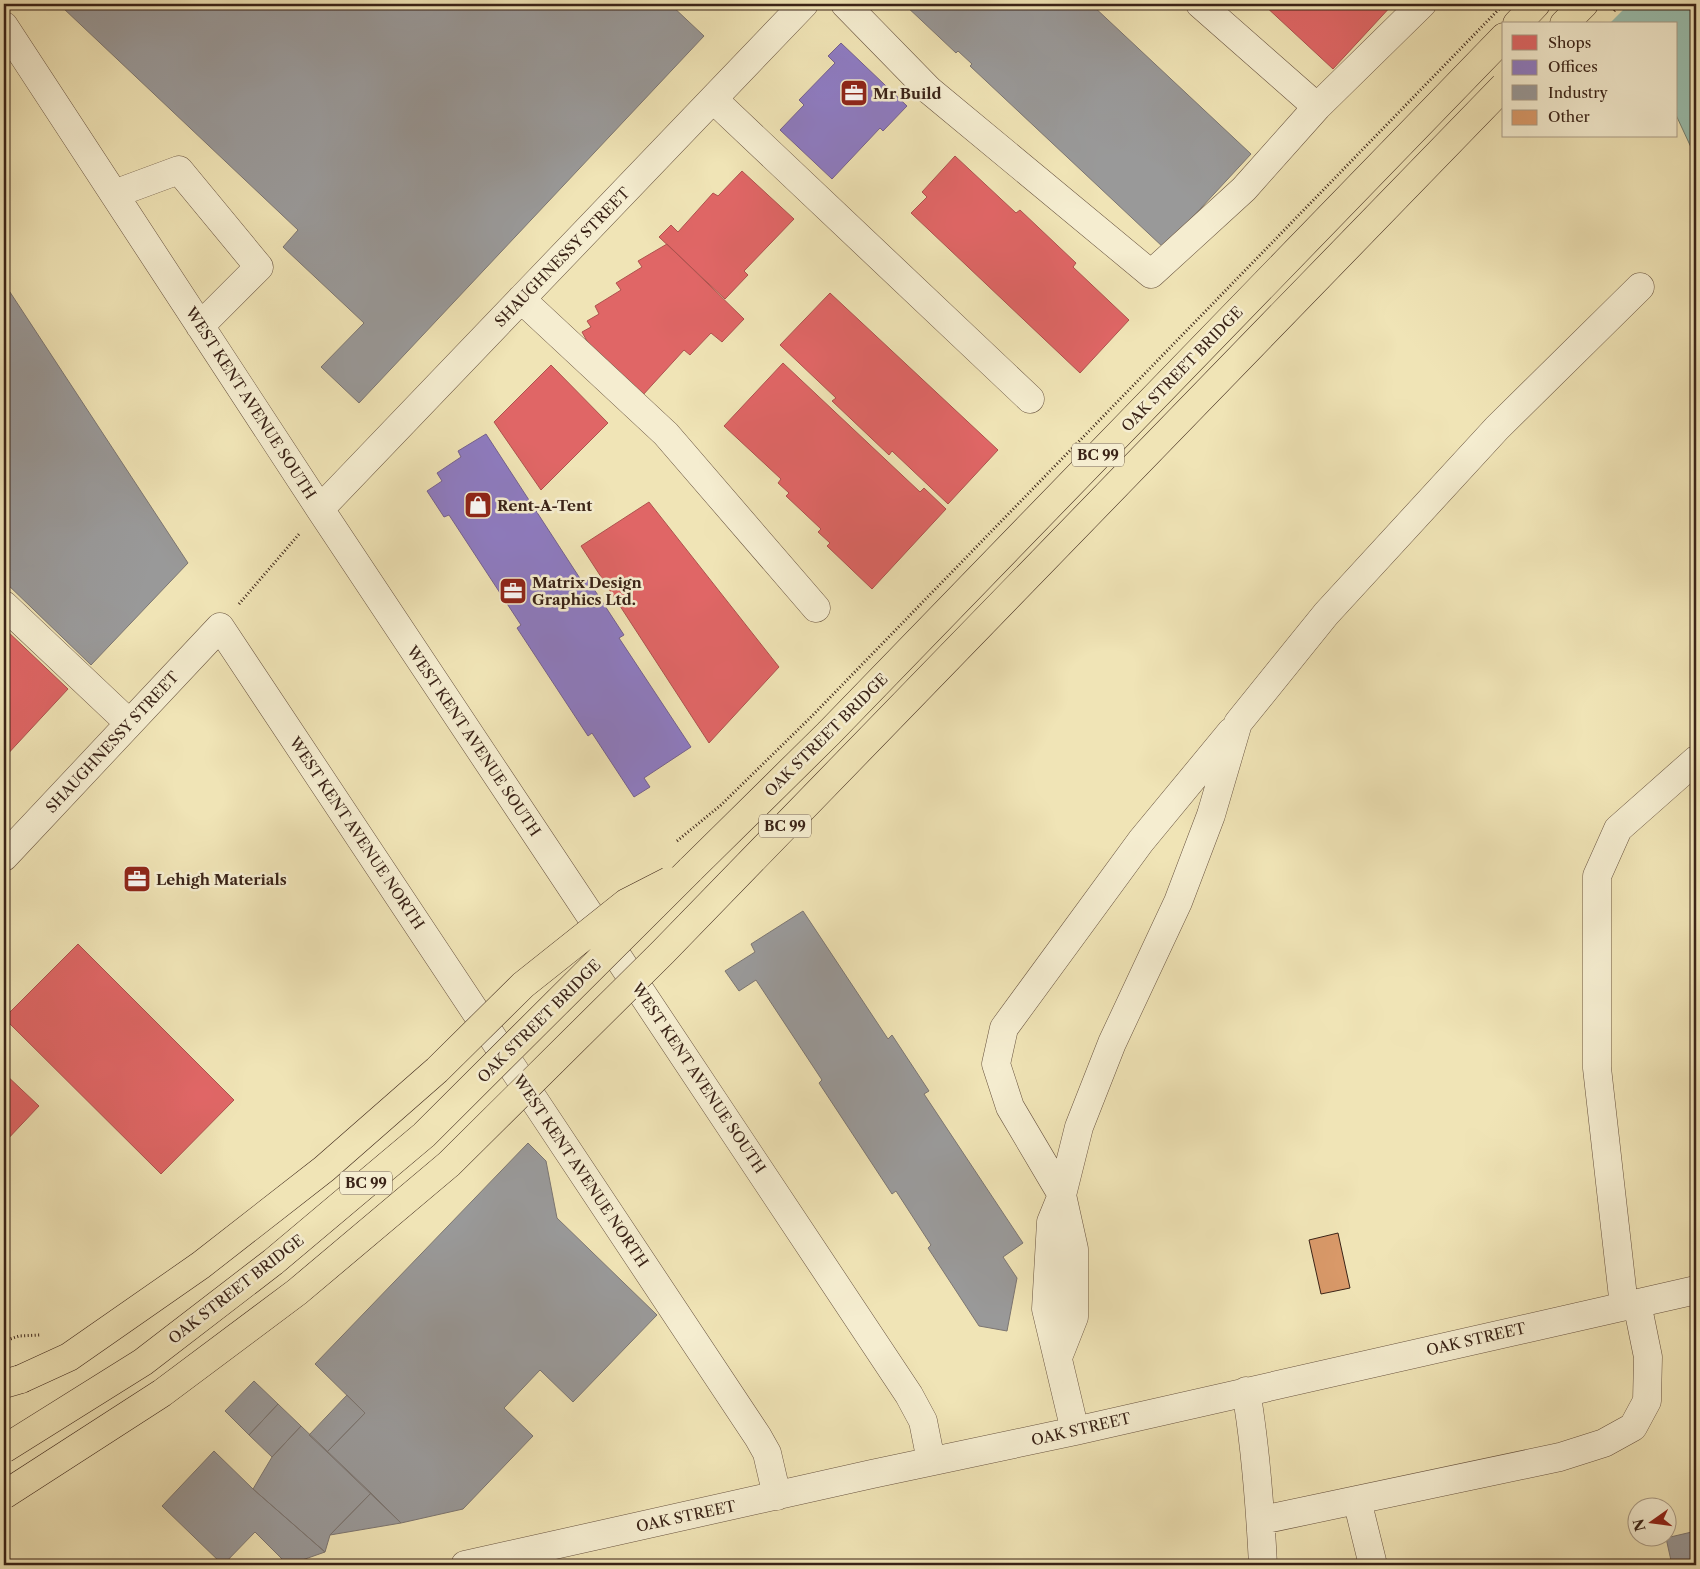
<svg xmlns="http://www.w3.org/2000/svg" width="1700" height="1569" font-family="'Libre Caslon Text',serif">
<rect width="100%" height="100%" fill="#f0e4b6"/>
<filter id="stains"><feTurbulence type="fractalNoise" baseFrequency=".004" numOctaves="4"/><feColorMatrix values="0 0 0 0 .2 0 0 0 0 .09 0 0 0 0 .02 0 0 0 .5 -.17"/></filter>
<radialGradient id="worn" r=".72"><stop offset=".6" stop-color="#630" stop-opacity="0"/><stop offset="1" stop-color="#630" stop-opacity=".3"/></radialGradient>
<!-- water -->
<path fill="#9abfaf" stroke="#748172" d="M1581,4H1696V158L1676,115V24H1599Z"/>
<!-- pier -->
<path fill="#f0e4b6" d="M1578,4H1629L1609,24H1596Z"/>
<!-- shops -->
<path fill="#e06666" stroke="#ae524e" d="M1263,4H1393L1333,69Z
M955,156L1016,213L1020,210L1076,263L1073,267L1129,320L1080,373L911,213L927,197L922,192Z
M742,171L794,219L744,271L748,275L725,299L659,237L671,225L678,232L713,193L718,196Z
M667,244L744,319L722,342L711,333L690,355L684,350L642,396L592,350L582,332L591,327L587,321L599,314L595,306L621,290L616,283L642,267L638,261Z
M830,293L998,450L948,504L892,451L889,455L832,401L836,398L780,345Z
M783,363L920,492L924,488L946,509L872,589L827,546L830,543L818,532L821,529L786,496L789,493L778,483L781,479L724,426Z
M551,365L608,423L541,490L494,422Z
M649,502L779,667L709,743L581,546Z
M4,628L68,689L4,758Z
M78,944L234,1100L161,1174L4,1018Z
M4,1073L39,1106L4,1143Z"/>
<!-- offices -->
<path fill="#8e7cc3" stroke="#75618f" d="M841,43L907,106L883,131L880,128L832,179L780,130L804,105L799,100L835,63L828,56Z
M486,434L583,583L588,580L624,635L619,638L691,747L644,778L650,787L634,797L592,733L588,736L517,628L521,625L449,515L444,517L427,491L442,481L437,473L461,457L458,451Z"/>
<!-- industry -->
<path fill="#999" stroke="#7c7672" d="M67,4H670L704,36L359,403L321,367L364,323L283,247L298,230L63,8Z
M904,4H1091L1251,154L1164,248L970,66L972,64L958,51L956,53Z
M4,283L188,563L91,665L4,581Z
M803,911L888,1039L892,1035L929,1091L924,1094L1023,1243L1003,1257L1017,1278L1007,1331L979,1326L928,1248L931,1245L896,1191L892,1194L819,1083L822,1080L756,980L739,991L725,971L755,952L751,944Z
M528,1143L546,1161L557,1218L657,1315L573,1402L540,1370L504,1408L533,1436L463,1509L401,1523L327,1452L365,1413L315,1364Z
M254,1381L278,1404L249,1435L225,1411Z
M347,1395L365,1413L327,1452L309,1435Z
M278,1404L301,1426L272,1457L249,1435Z
M301,1426L371,1493L330,1535L325,1552L253,1489L272,1457Z
M214,1451L253,1489L325,1552L288,1565L255,1532L223,1565L162,1506Z
M371,1493L401,1523L330,1535Z
M1696,1531V1565H1672L1666,1538Z
M722,1560L723,1565H699Z"/>
<!-- building -->
<path fill="#d99969" stroke="#3a2317" d="M1338,1233L1350,1288L1321,1294L1309,1240Z"/>
<g fill="none" stroke-linecap="round" stroke-linejoin="round">
<defs>
<path id="minor" d="M845,4L929,90L1151,274L1244,189L1317,107L1200,4
M4,26L320,509L909,1395L923,1421L931,1461
M713,99L1030,399
M1317,107L1422,4
M114,194L179,170L259,267L200,326
M521,299L666,434L816,608
M320,509L804,4
M4,605L129,723
M4,857L220,627L758,1437L767,1453L777,1496
M1624,1306L1597,1068V876L1618,829L1696,760
M1059,1355L1074,1317V1249L1062,1195L1010,1107L996,1064L1004,1028L1141,841L1231,732
M1246,1391C1256,1449 1260,1506 1263,1565
M1075,1431L1046,1309L1051,1222L1062,1195L1079,1127L1112,1043L1178,902L1211,815L1238,723L1326,614L1497,428L1640,287
M1357,1500L1373,1565
M1262,1520L1560,1457L1604,1443L1633,1427L1647,1401L1648,1357L1637,1303
M465,1565L872,1474L1075,1431L1696,1290"/>
<path id="highway" d="M1517,24L1536,4
M1564,24L1584,4
M690,870L829,733L1504,37
M4,1384L21,1379"/>
</defs>
<!-- minor casing -->
<use href="#minor" stroke="#68533f" stroke-width="29"/>
<!-- highway casing -->
<use href="#highway" stroke="#3a2317" stroke-width="29"/>
<!-- path -->
<path stroke="#3a2317" stroke-width="3" stroke-dasharray="1 2.5" stroke-linecap="butt" d="M1614,11L1621,4
M239,604L300,533
M4,1341L19,1336L40,1335"/>
<!-- minor -->
<use href="#minor" stroke="#f5edd0" stroke-width="28"/>
<!-- highway -->
<use href="#highway" stroke="#f0e4b6" stroke-width="28"/>
<defs>
<path id="highway-bridge" d="M21,1379L69,1357L201,1265L324,1169L437,1070L523,985L626,903L669,881
M4,1449L143,1362L273,1262L424,1135L690,870
M4,1495L162,1393L297,1292L449,1164L663,952L1504,86"/>
</defs>
<!-- highway-bridge casing -->
<use href="#highway-bridge" stroke="#3a2317" stroke-width="29" stroke-linecap="butt"/>
<!-- path-bridge -->
<path stroke="#3a2317" stroke-width="3" stroke-dasharray="1 2.5" stroke-linecap="butt" d="M677,841L721,805L812,716L1504,4"/>
<!-- highway-bridge -->
<use href="#highway-bridge" stroke="#f0e4b6" stroke-width="28"/>
</g>
<!-- icons -->
<defs>
<symbol id="office-square" viewBox="-11 -11 22 22"><rect x="-9" y="-9" width="18" height="18" rx="4" fill="#8f2418" stroke="#f5edd0"/><path d="M-6-3h4V-5.5h4V-3h4V5H-6ZM-1-4.5V-3h2v-1.5ZM-6 0V1H6V0Z" fill="#fff"/></symbol>
<symbol id="shop-square" viewBox="-11 -11 22 22"><rect x="-9" y="-9" width="18" height="18" rx="4" fill="#8f2418" stroke="#f5edd0"/><path d="M-5-2.5h2.3a2.7 3.5 0 0 1 5.4 0H5L5.5 6h-11ZM-1.5-2.5h3a1.5 2.3 0 0 0-3 0Z" fill="#fff"/></symbol>
</defs>
<g fill-rule="evenodd">
<use href="#office-square" x="838" y="77" width="32" height="32"/>
<use href="#shop-square" x="462" y="489" width="32" height="32"/>
<use href="#office-square" x="497" y="575" width="32" height="32"/>
<use href="#office-square" x="121" y="863" width="32" height="32"/>
</g>
<g text-anchor="middle" dominant-baseline="central" stroke-width="5" stroke-linejoin="round" paint-order="stroke">
<!-- shield labels -->
<g fill="#f5edd0" stroke="#72604e" stroke-width="1">
<rect x="1072" y="443.5" width="52" height="23" rx="4"/>
<rect x="759" y="814.5" width="52" height="23" rx="4"/>
<rect x="340" y="1171.5" width="52" height="23" rx="4"/>
</g>
<g font-size="14" font-weight="bold" fill="#3a2317">
<text x="1098" y="455">BC 99</text>
<text x="785" y="826">BC 99</text>
<text x="366" y="1183">BC 99</text>
</g>
<!-- poi labels -->
<g font-size="15" font-weight="bold" fill="#3a2317" stroke="#f5edd0" text-anchor="start">
<text x="873" y="93">Mr Build</text>
<text x="497" y="505">Rent-A-Tent</text>
<text x="532" y="582">Matrix Design<tspan x="532" dy="17">Graphics Ltd.</tspan></text>
<text x="156" y="879">Lehigh Materials</text>
</g>
<!-- street labels -->
<g font-size="15" fill="#3a2317" stroke="#f5edd0">
<text transform="translate(562 257) rotate(-46)">SHAUGHNESSY STREET</text>
<text transform="translate(1182 369) rotate(-46)">OAK STREET BRIDGE</text>
<text transform="translate(251 403) rotate(57)">WEST KENT AVENUE SOUTH</text>
<text transform="translate(826 735) rotate(-45)">OAK STREET BRIDGE</text>
<text transform="translate(474 741) rotate(56)">WEST KENT AVENUE SOUTH</text>
<text transform="translate(112 742) rotate(-47)">SHAUGHNESSY STREET</text>
<text transform="translate(357 833) rotate(56)">WEST KENT AVENUE NORTH</text>
<text transform="translate(539 1021) rotate(-45)">OAK STREET BRIDGE</text>
<text transform="translate(699 1078) rotate(56)">WEST KENT AVENUE SOUTH</text>
<text transform="translate(581 1171) rotate(56)">WEST KENT AVENUE NORTH</text>
<text transform="translate(236 1289) rotate(-38)">OAK STREET BRIDGE</text>
<text transform="translate(1476 1339) rotate(-13)">OAK STREET</text>
<text transform="translate(1081 1429) rotate(-13)">OAK STREET</text>
<text transform="translate(686 1516) rotate(-12)">OAK STREET</text>
</g>
</g>
<!-- margin -->
<rect width="1700" height="1569" fill="none" stroke="#f0e4b6" stroke-width="20"/>
<rect x="5" y="5" width="1690" height="1559" fill="none" stroke="#3a2317" stroke-width="2.5"/>
<rect x="10" y="10" width="1680" height="1549" fill="none" stroke="#3a2317"/>
<!-- legend -->
<rect x="1502" y="22" width="175" height="115" fill="#f5edd0" stroke="#aa9c86"/>
<rect x="1512" y="35" width="25" height="15" fill="#e06666" stroke="#aa9c86"/>
<text x="1548" y="48" font-size="15" fill="#3a2317">Shops</text>
<rect x="1512" y="60" width="25" height="15" fill="#8e7cc3" stroke="#aa9c86"/>
<text x="1548" y="72" font-size="15" fill="#3a2317">Offices</text>
<rect x="1512" y="85" width="25" height="15" fill="#999999" stroke="#aa9c86"/>
<text x="1548" y="98" font-size="15" fill="#3a2317">Industry</text>
<rect x="1512" y="110" width="25" height="15" fill="#d99969" stroke="#aa9c86"/>
<text x="1548" y="122" font-size="15" fill="#3a2317">Other</text>
<!-- north arrow -->
<g transform="translate(1652 1522) rotate(256)"><circle r="24" fill="#f5edd0" stroke="#aa9c86"/>
<path d="M0-4L9 19L0 12L-9 19Z" fill="#8f2418"/>
<text y="-8" font-size="14" font-weight="bold" text-anchor="middle" fill="#3a2317">N</text>
</g>
<rect width="100%" height="100%" filter="url(#stains)"/>
<rect width="100%" height="100%" fill="url(#worn)"/>
</svg>
